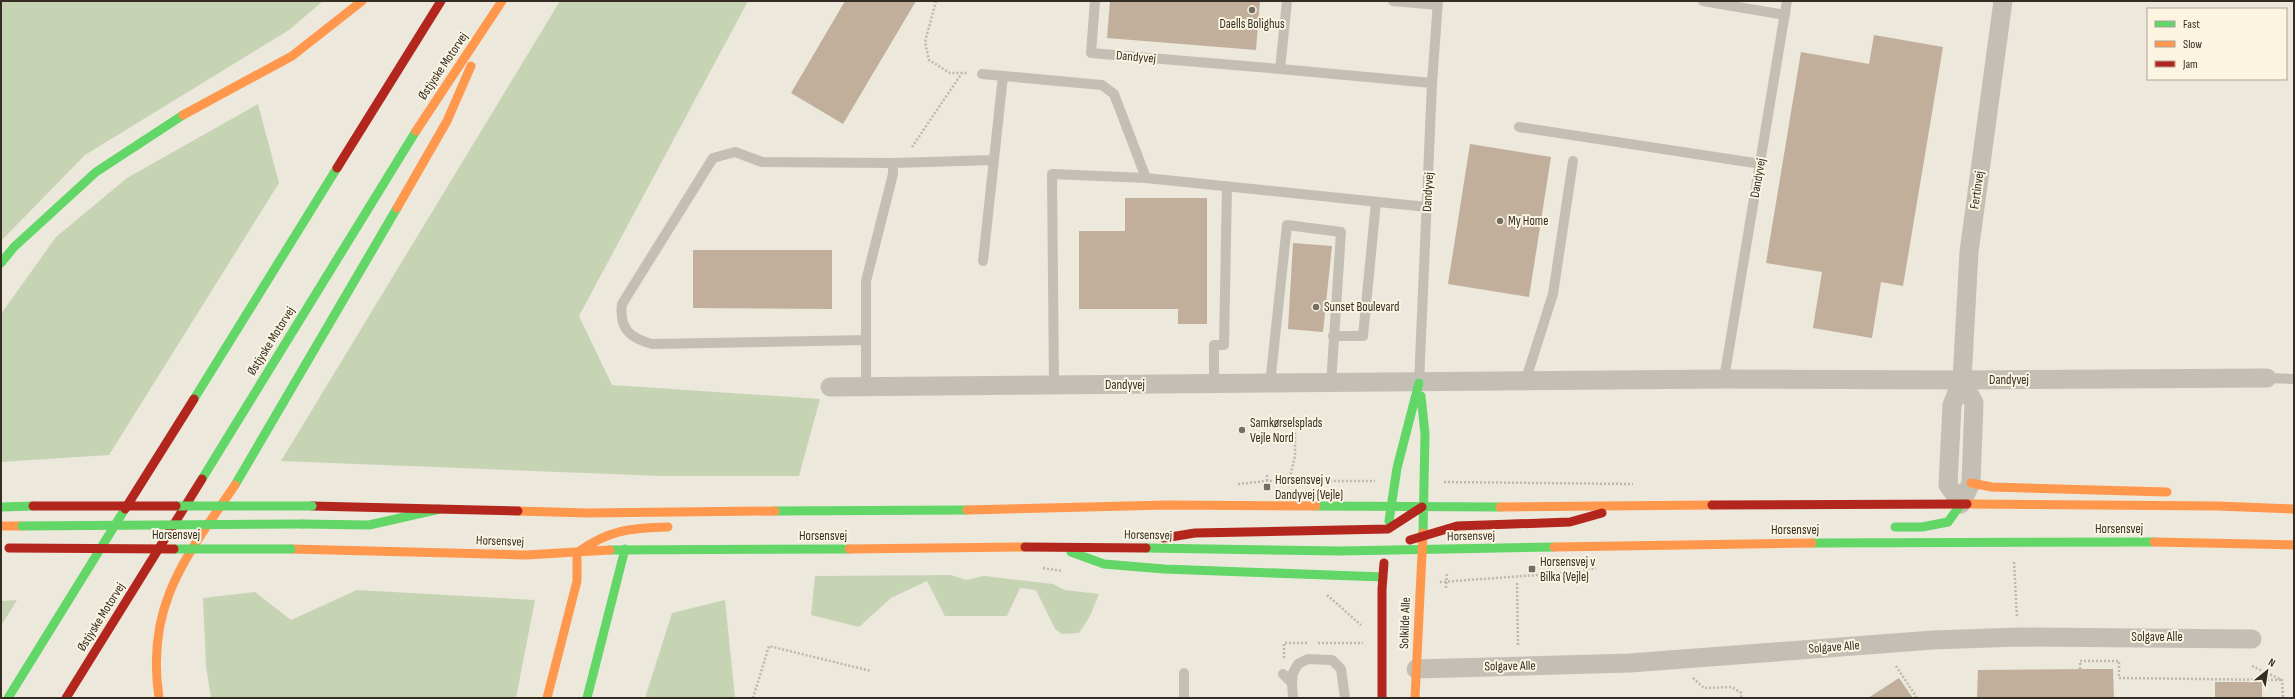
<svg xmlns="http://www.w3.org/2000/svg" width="2295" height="699" font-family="'Sofia Sans Condensed',sans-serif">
<rect width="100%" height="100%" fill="#ece8dc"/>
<!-- green -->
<path fill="#c7d4b4" d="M1,1H323L289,30L85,155L1,241Z
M560,1H748L579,316L612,385L820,399L799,476H661L281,461Z
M258,104L279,183L109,455L1,462V314L56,237L127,178Z
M951,575L966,580L984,576L1053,584L1065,590L1099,594L1090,616L1079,633L1062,634L1055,629L1036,590L1020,588L1007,616H945L927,581L891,598L859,627L811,615L815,576Z
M357,590L535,600L516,698H211L206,666L203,598L255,592L291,620Z
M17,600L1,626V601Z
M725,600L735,698H645L672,613Z"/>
<!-- building -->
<path fill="#c1af9c" d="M845,1H916L843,124L791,93Z
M1110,1H1260L1256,50L1107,38Z
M1874,35L1943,47L1903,286L1881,282L1872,338L1813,328L1822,272L1766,263L1801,52L1869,64Z
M1470,144L1551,157L1529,297L1448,284Z
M1125,198H1207V324H1178V309H1079V231H1125Z
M1293,243L1332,246L1323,332L1288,329Z
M693,250H832V309L693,308Z
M2092,669H2113L2114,698H1977L1978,670Z
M1899,678L1913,698H1868Z
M2215,682H2262V698H2215Z"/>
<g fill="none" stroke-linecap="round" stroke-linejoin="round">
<!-- path -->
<path stroke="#bdb8ae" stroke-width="2.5" stroke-dasharray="2 2" stroke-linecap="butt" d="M936,1L925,42L929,60L950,73H968
M912,147L962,73
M1267,475V486
M1444,482L1633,484
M1238,484L1267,481H1375
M1288,486L1295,456V431
M2014,562L2017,618
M1565,566V579
M1043,568L1062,571
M1440,582L1565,573L1596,568
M1517,583L1518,647
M1446,588L1447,574
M1327,595L1361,625
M1318,643H1363
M1284,658V643H1307
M1896,666L1917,698
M2252,666L2282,680L2283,698
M2080,673V661H2119V678L2282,680
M1693,678L1704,688L1732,687L1741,693V698
M753,698L769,646L871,671"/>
<!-- lane -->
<path stroke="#c4bfb5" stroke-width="10" d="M1095,1L1091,53L1280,69
M1287,1L1280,69L1432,83
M1393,1L1438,5
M1703,1L1785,15
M982,74L1102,85L1114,94L1146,178
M1519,127L1761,164
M893,163L994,160
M983,261L1003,76
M1333,336H1363L1376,202
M866,340L652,344C630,338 619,329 622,304L713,158L735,152L762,162L893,163V174L866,281V387
M2267,378L2294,379
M1724,379L1787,1
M1525,382L1553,294L1573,161
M1419,383L1432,83L1438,1
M1214,384V345H1224L1227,186
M1270,384L1287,225L1341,232L1331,384
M1054,385L1052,174L1146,178L1427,207
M1283,674L1292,683L1293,698
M1292,683L1293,673L1298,664L1308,659L1332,660L1341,669L1345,698
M1184,698V673"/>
<!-- street -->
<path stroke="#c4bfb5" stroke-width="19" d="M1962,380L1974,403L1971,483L1961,504L1948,485L1952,405L1962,380L1969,252L2003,1
M830,387L1724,379L1962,380L2267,378
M1416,669L1630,663L1933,640L2018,637L2252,639"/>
<!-- fast -->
<path stroke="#63d668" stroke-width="9" d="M1,263L14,247L96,172L183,115
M1421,396L1425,434L1423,533
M194,399L337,168
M202,479L416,131
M235,485L397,208
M1316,506L1500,507
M1,507L33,506
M775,511L967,510
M1389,521L1397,468L1419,383
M303,524L369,525L440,509
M1895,527H1922L1948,522L1961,504
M1812,543L2154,542
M1146,548L1340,551L1554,547
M610,550L849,549
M1071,552L1104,564L1164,569L1383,577
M8,698L125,509
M587,698L625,549"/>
<!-- slow -->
<path stroke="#ff974d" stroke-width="9" d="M183,115L292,56L362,1
M416,131L502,1
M397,208L447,121L471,66
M1971,483L1992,487L2167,492
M1967,504L2217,506L2294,509
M1500,507L1712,505
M967,510L1167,505L1316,506
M518,511L587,513L775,511
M1,526H22
M2154,542L2294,545
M1554,547L1812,543
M291,549L526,555L610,550
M849,549L1025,547
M578,552C609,530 630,528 668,527
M159,698C145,605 186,557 235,485
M547,698L577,581V553
M1415,698L1423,533"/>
<!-- jam -->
<path stroke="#b3261e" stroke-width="9" d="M337,168L441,1
M1712,505L1967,504
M312,506L518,511
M125,509L194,399
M1164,538L1195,533L1388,529L1422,507
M1410,540L1457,526L1570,522L1602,513
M1025,547L1146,548
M66,698L202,479
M1382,698V589L1384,563"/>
<!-- fast-bridge -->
<path stroke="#63d668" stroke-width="9" d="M176,506H312
M22,526L303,524
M174,549H291"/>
<!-- jam-bridge -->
<path stroke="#b3261e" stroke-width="9" d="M33,506H176
M9,548L174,549"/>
</g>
<!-- markers -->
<g fill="#756e64" stroke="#faf4e1" stroke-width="1.5">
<circle cx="1252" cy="10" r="4"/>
<circle cx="1500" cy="221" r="4"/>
<circle cx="1316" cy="307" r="4"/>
<circle cx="1242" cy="430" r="4"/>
<rect x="1263" y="483" width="8" height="8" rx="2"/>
<rect x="1528" y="565" width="8" height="8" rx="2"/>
</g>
<g text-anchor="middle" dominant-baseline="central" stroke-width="4" stroke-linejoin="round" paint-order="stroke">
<!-- poi labels -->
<g font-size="13" fill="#352d24" stroke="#faf4e1" text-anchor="start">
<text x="1252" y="24" text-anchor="middle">Daells Bolighus</text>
<text x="1508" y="221">My Home</text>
<text x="1324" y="307">Sunset Boulevard</text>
<text x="1250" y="423">Samkørselsplads<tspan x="1250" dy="15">Vejle Nord</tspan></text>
<text x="1275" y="480">Horsensvej v<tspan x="1275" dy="15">Dandyvej (Vejle)</tspan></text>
<text x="1540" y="562">Horsensvej v<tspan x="1540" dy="15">Bilka (Vejle)</tspan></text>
</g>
<!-- street labels -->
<g font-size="13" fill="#352d24" stroke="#faf4e1">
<text transform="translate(1136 57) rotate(5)">Dandyvej</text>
<text transform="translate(443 66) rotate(-56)">Østjyske Motorvej</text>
<text transform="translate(1758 178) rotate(-80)">Dandyvej</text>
<text transform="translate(1977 190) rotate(-82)">Fertinvej</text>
<text transform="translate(1428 192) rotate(-87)">Dandyvej</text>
<text transform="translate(271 341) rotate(-58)">Østjyske Motorvej</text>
<text x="2009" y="380">Dandyvej</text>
<text x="1125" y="385">Dandyvej</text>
<text x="2119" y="529">Horsensvej</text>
<text x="1795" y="530">Horsensvej</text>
<text x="176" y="535">Horsensvej</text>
<text transform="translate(1148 535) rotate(1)">Horsensvej</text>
<text x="823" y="536">Horsensvej</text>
<text transform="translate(1471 536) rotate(-1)">Horsensvej</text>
<text transform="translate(500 541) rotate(2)">Horsensvej</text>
<text transform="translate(101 617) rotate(-58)">Østjyske Motorvej</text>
<text transform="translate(1405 623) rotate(-88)">Solkilde Alle</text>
<text x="2157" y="637">Solgave Alle</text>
<text transform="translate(1834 647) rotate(-4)">Solgave Alle</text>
<text transform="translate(1510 666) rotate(-1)">Solgave Alle</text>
</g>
</g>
<!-- border -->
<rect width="2295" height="699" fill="none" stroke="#352d24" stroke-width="4"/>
<!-- legend -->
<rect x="2147" y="8" width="140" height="72" fill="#faf4e1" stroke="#aba495"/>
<rect x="2155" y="21" width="20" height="6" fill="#63d668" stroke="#aba495"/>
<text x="2183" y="28" font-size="12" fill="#352d24">Fast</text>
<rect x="2155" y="41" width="20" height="6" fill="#ff974d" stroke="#aba495"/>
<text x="2183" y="48" font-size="12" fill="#352d24">Slow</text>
<rect x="2155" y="61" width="20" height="6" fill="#b3261e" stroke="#aba495"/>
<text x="2183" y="68" font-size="12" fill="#352d24">Jam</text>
<!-- north arrow -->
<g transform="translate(2267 671) rotate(30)" stroke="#faf4e1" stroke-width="3" paint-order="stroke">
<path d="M0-3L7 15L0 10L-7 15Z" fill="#352d24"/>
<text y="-6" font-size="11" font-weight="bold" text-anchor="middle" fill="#352d24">N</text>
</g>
</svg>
